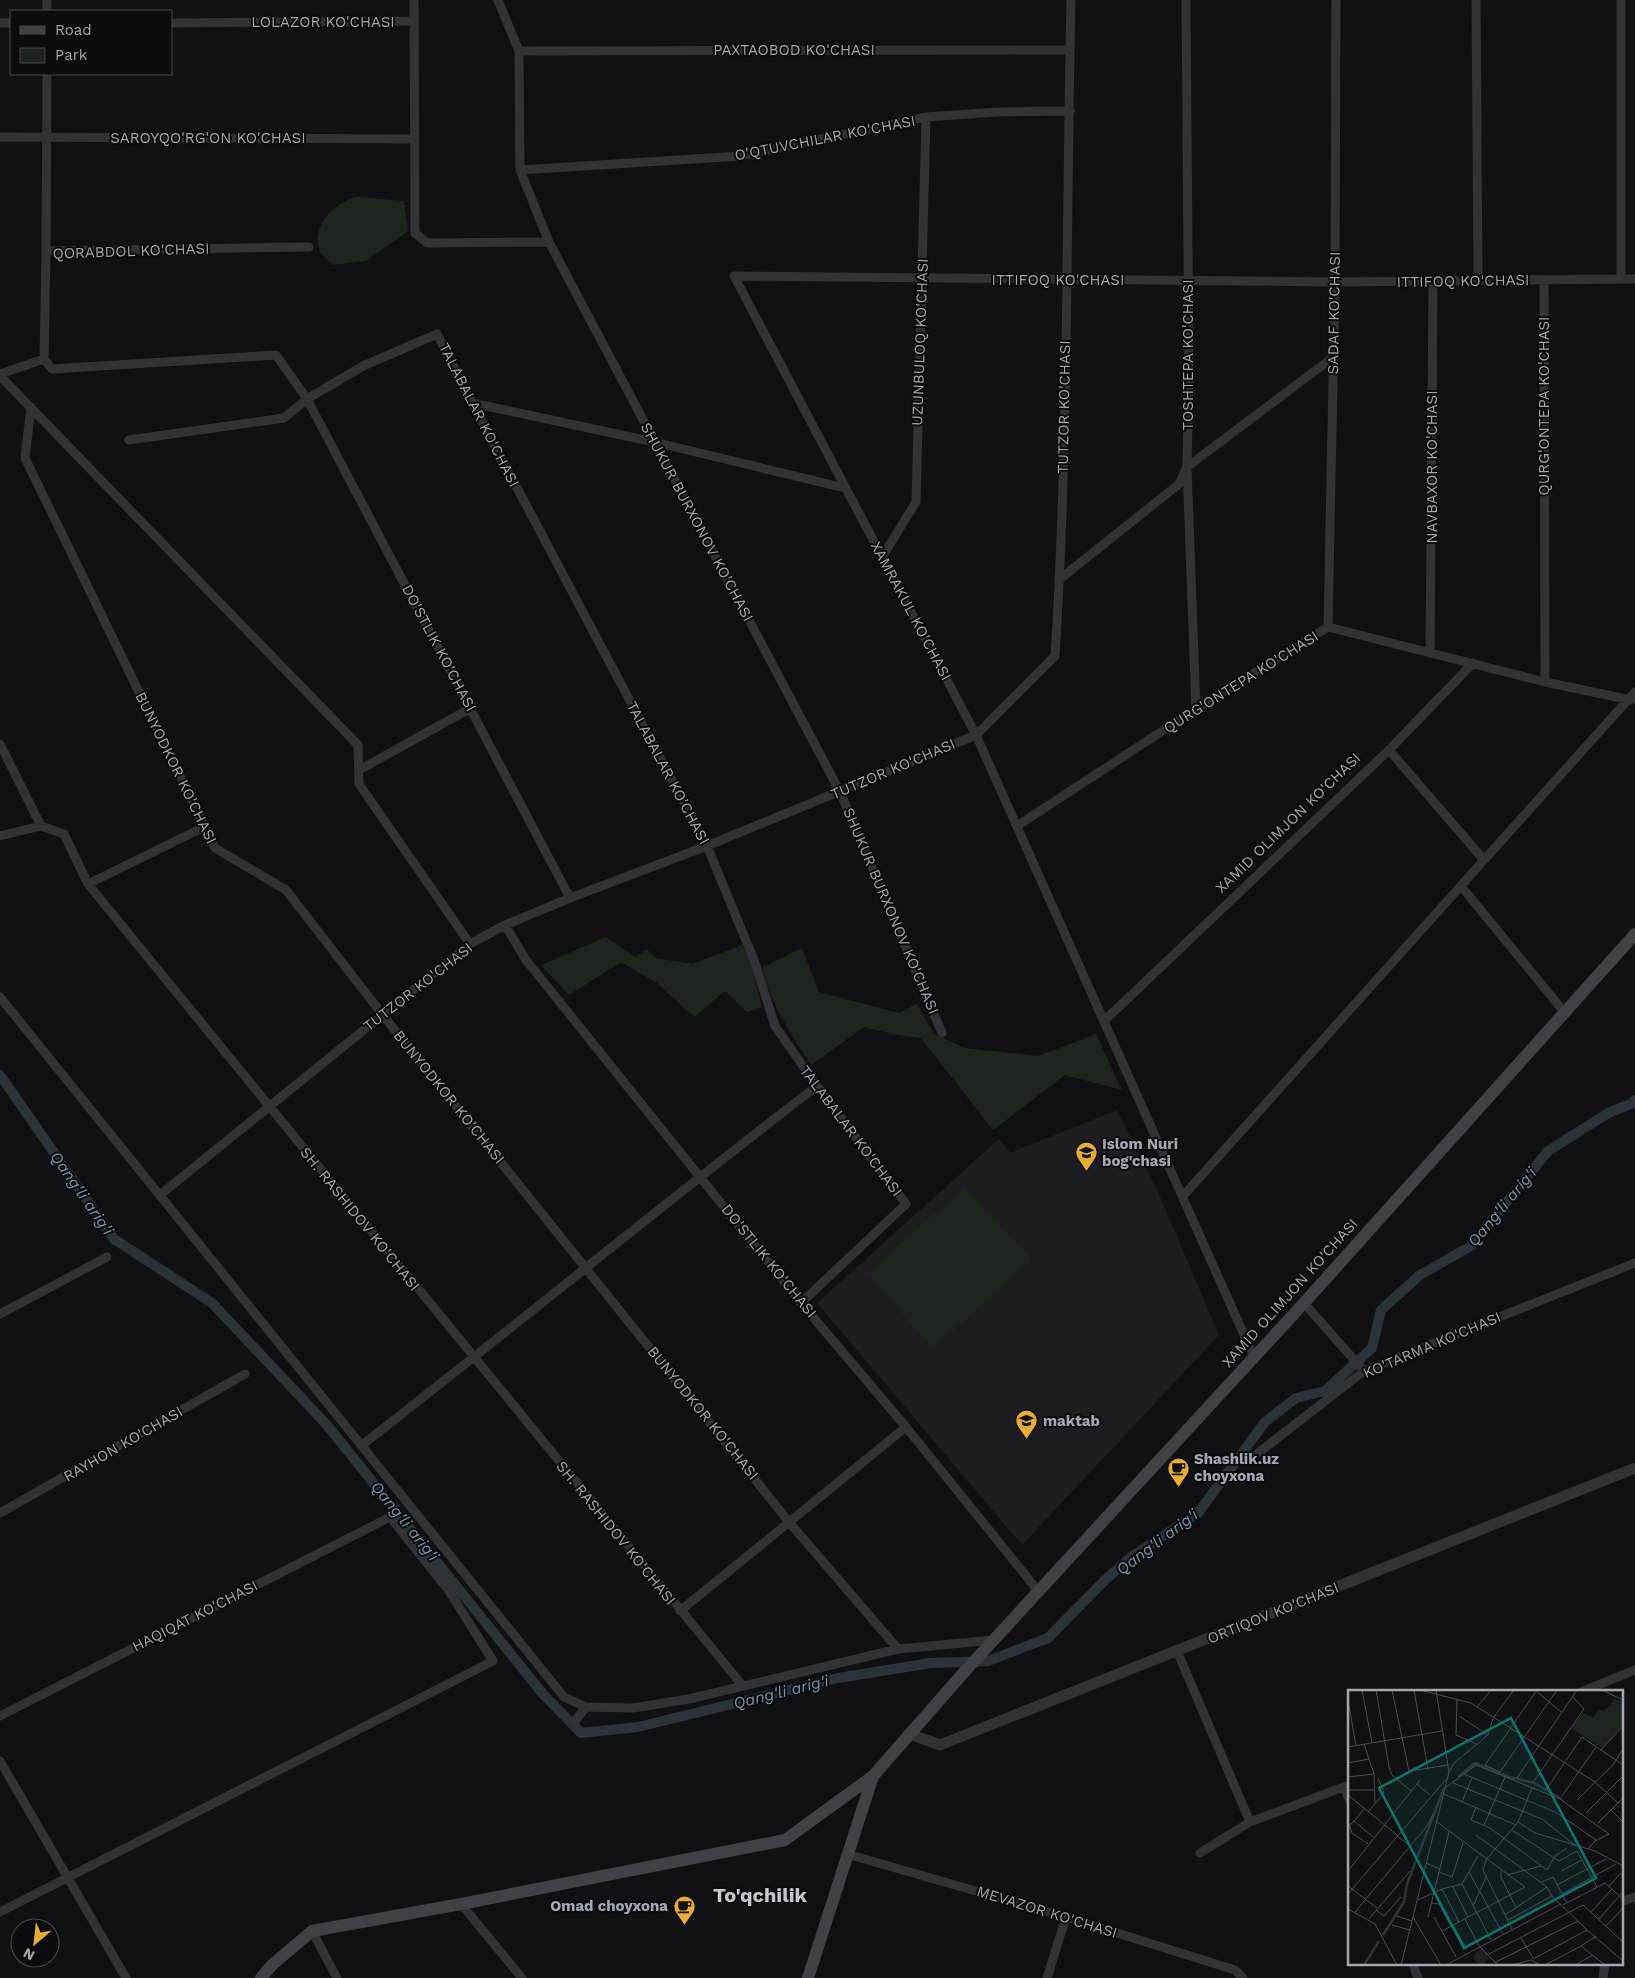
<svg xmlns="http://www.w3.org/2000/svg" width="1635" height="1978" font-family="'Work Sans',sans-serif">
<rect width="100%" height="100%" fill="#101012"/>
<!-- built -->
<path fill="#1d1c1f" d="M1117,1110L1158,1192L1219,1335L1022,1545L817,1303L999,1139L1010,1153Z"/>
<!-- green -->
<path fill="#1d241e" d="M357,197L404,201L408,231L366,261L331,265C328,260 321,254 319,249C312,225 335,202 357,197Z
M606,937L635,957L647,949L655,958L692,964L742,945L750,960L762,1007L747,1012L725,991L694,1017L657,983L621,962L569,995L541,965Z
M802,948L819,992L899,1013L917,1004L934,1034L965,1048L1038,1056L1096,1034L1122,1090L1065,1075L993,1130L921,1038L898,1035L864,1027L811,1065C789,1031 773,1008 762,968Z
M965,1186L1032,1260L933,1349L866,1274Z"/>
<g fill="none" stroke-linecap="round" stroke-linejoin="round">
<!-- canal -->
<path stroke="#2b3339" stroke-width="10" d="M0,1075L114,1239L212,1303L327,1425L543,1694L581,1733L638,1727L838,1678L931,1663L988,1661L1048,1638L1104,1581L1131,1557L1198,1513L1265,1422L1296,1398L1325,1391L1372,1348L1381,1310L1420,1275L1471,1246L1548,1151L1610,1112L1631,1104L1635,1100"/>
<!-- minor -->
<path stroke="#323236" stroke-width="9" d="M47,0V11
M414,0L415,233L427,243L549,242
M498,0L519,51L520,170L549,242L840,792L942,1033
M1186,0L1189,370L1187,467L1196,709
M1476,0L1478,281
M0,23H11
M171,23L414,21
M519,51L1070,50
M0,137L415,139
M520,170L741,156L926,117L997,112L1070,111
M46,251L309,247
M1621,278V0
M1544,280L1545,682L1631,700
M44,359L52,369L276,355L307,399L570,898
M0,374L44,359L46,251L47,74
M0,376L358,745L359,784L470,944
M472,403L654,442L845,488
M31,407L25,458L215,848L286,890L382,1014L789,1522L898,1649
M129,440L284,418L307,399L363,366L437,334L472,403L707,846L754,960L775,1026L817,1086L906,1204L801,1303
M882,557L916,502L926,117
M1060,579L1179,484L1187,467L1332,358
M1328,627L1335,282L1336,0
M1430,653L1433,282
M0,744L41,826L64,834L88,884L742,1685
M1389,750L1473,663
M359,770L471,708
M1017,826L1196,709L1328,627L1545,682
M0,836L41,826
M88,884L204,827
M1461,886L1565,1013
M505,925L526,960L801,1303L906,1427L1039,1592
M0,997L564,1697L586,1707
M1104,1021L1389,750L1484,860L1635,692
M160,1195L470,944L505,925L570,898L707,846L976,735L1055,656C1069,437 1066,218 1071,0
M1183,1196L1484,860
M1304,1303L1364,1371
M0,1314L107,1257
M1254,1357L976,735L734,276L1335,282L1635,279
M361,1446C514,1327 663,1204 817,1086
M1249,1460L1364,1371L1635,1263
M0,1513L245,1374
M680,1611L906,1427
M1177,1651L1250,1822
M1581,1692L1635,1670
M0,1716L390,1517L449,1591L493,1661L0,1912
M575,1721L586,1707L633,1708L689,1699L898,1649L994,1640
M0,1761L126,1978
M1344,1787L1349,1799
M1200,1853L1250,1822L1349,1785
M847,1854L1066,1917L1235,1970L1243,1978
M1621,1902L1635,1897
M461,1904L522,1978
M312,1931L337,1978
M1413,1964L1418,1978
M1047,1978L1066,1917
M1603,1978L1605,1964"/>
<!-- tertiary -->
<path stroke="#323236" stroke-width="11" d="M910,1734L940,1745L1635,1468"/>
<!-- secondary -->
<path stroke="#404146" stroke-width="12" d="M261,1978L272,1965L312,1931L461,1904L785,1840L873,1776
M808,1978L873,1776L966,1670L1304,1303L1635,934"/>
</g>
<!-- icons -->
<defs>
<symbol id="school-pin" viewBox="-11 -11 22 30"><path d="M0 17L-7.5 6A9.5 9.5 0 1 1 7.5 6Z" fill="#e7ae33" stroke="#0b0b0d"/><path d="M0-5L7-2L0 1L-7-2ZM-4 1L0 2.5L4 1V4Q0 6-4 4Z" fill="#111"/></symbol>
<symbol id="cafe-pin" viewBox="-11 -11 22 30"><path d="M0 17L-7.5 6A9.5 9.5 0 1 1 7.5 6Z" fill="#e7ae33" stroke="#0b0b0d"/><path d="M-5.5-4.5H6V0H3Q3 3.5 0 3.5H-2.5Q-5.5 3.5-5.5 0ZM3-3.2v2h1.7v-2ZM-6 4.5H4V6H-6Z" fill="#111"/></symbol>
</defs>
<g fill-rule="evenodd">
<use href="#school-pin" x="1074" y="1140" width="25" height="34"/>
<use href="#school-pin" x="1014" y="1408" width="25" height="34"/>
<use href="#cafe-pin" x="1166" y="1456" width="25" height="34"/>
<use href="#cafe-pin" x="672" y="1894" width="25" height="34"/>
</g>
<g text-anchor="middle" dominant-baseline="central" stroke-width="4" stroke-linejoin="round" paint-order="stroke">
<!-- street labels -->
<g font-size="15" fill="#a2a7b2" stroke="#0b0b0d">
<text x="323" y="22">LOLAZOR KO'CHASI</text>
<text x="794" y="50">PAXTAOBOD KO'CHASI</text>
<text x="208" y="138">SAROYQO'RG'ON KO'CHASI</text>
<text transform="translate(825 138) rotate(-11)">O'QTUVCHILAR KO'CHASI</text>
<text transform="translate(131 251) rotate(-2)">QORABDOL KO'CHASI</text>
<text x="1058" y="280">ITTIFOQ KO'CHASI</text>
<text transform="translate(1463 281) rotate(-1)">ITTIFOQ KO'CHASI</text>
<text transform="translate(1334 313) rotate(-89)">SADAF KO'CHASI</text>
<text transform="translate(920 342) rotate(-88)">UZUNBULOQ KO'CHASI</text>
<text transform="translate(1188 355) rotate(-90)">TOSHTEPA KO'CHASI</text>
<text transform="translate(1544 406) rotate(-90)">QURG'ONTEPA KO'CHASI</text>
<text transform="translate(1064 407) rotate(-89)">TUTZOR KO'CHASI</text>
<text transform="translate(479 415) rotate(63)">TALABALAR KO'CHASI</text>
<text transform="translate(1432 467) rotate(-90)">NAVBAXOR KO'CHASI</text>
<text transform="translate(697 522) rotate(62)">SHUKUR BURXONOV KO'CHASI</text>
<text transform="translate(911 611) rotate(62)">XAMRAKUL KO'CHASI</text>
<text transform="translate(439 648) rotate(62)">DO'STLIK KO'CHASI</text>
<text transform="translate(1241 682) rotate(-32)">QURG'ONTEPA KO'CHASI</text>
<text transform="translate(176 768) rotate(64)">BUNYODKOR KO'CHASI</text>
<text transform="translate(893 769) rotate(-23)">TUTZOR KO'CHASI</text>
<text transform="translate(668 773) rotate(62)">TALABALAR KO'CHASI</text>
<text transform="translate(1288 823) rotate(-44)">XAMID OLIMJON KO'CHASI</text>
<text transform="translate(891 911) rotate(67)">SHUKUR BURXONOV KO'CHASI</text>
<text transform="translate(418 987) rotate(-38)">TUTZOR KO'CHASI</text>
<text transform="translate(449 1097) rotate(51)">BUNYODKOR KO'CHASI</text>
<text transform="translate(851 1131) rotate(53)">TALABALAR KO'CHASI</text>
<text transform="translate(360 1219) rotate(51)">SH. RASHIDOV KO'CHASI</text>
<text transform="translate(769 1261) rotate(51)">DO'STLIK KO'CHASI</text>
<text transform="translate(1290 1293) rotate(-48)">XAMID OLIMJON KO'CHASI</text>
<text transform="translate(1432 1345) rotate(-23)">KO'TARMA KO'CHASI</text>
<text transform="translate(703 1413) rotate(51)">BUNYODKOR KO'CHASI</text>
<text transform="translate(123 1444) rotate(-30)">RAYHON KO'CHASI</text>
<text transform="translate(616 1533) rotate(51)">SH. RASHIDOV KO'CHASI</text>
<text transform="translate(1273 1613) rotate(-22)">ORTIQOV KO'CHASI</text>
<text transform="translate(195 1616) rotate(-27)">HAQIQAT KO'CHASI</text>
<text transform="translate(1047 1912) rotate(17)">MEVAZOR KO'CHASI</text>
</g>
<!-- poi labels -->
<g font-size="15" font-weight="bold" fill="#a2a7b2" stroke="#0b0b0d" text-anchor="start">
<text x="1102" y="1144">Islom Nuri<tspan x="1102" dy="17">bog'chasi</tspan></text>
<text x="1043" y="1421">maktab</text>
<text x="1194" y="1459">Shashlik.uz<tspan x="1194" dy="17">choyxona</tspan></text>
<text x="668" y="1906" text-anchor="end">Omad choyxona</text>
</g>
<!-- water labels -->
<g font-size="16" font-style="italic" fill="#7a94ac" stroke="#0b0b0d">
<text transform="translate(82 1193) rotate(55)">Qang'li arig'i</text>
<text transform="translate(1502 1207) rotate(-50)">Qang'li arig'i</text>
<text transform="translate(405 1521) rotate(51)">Qang'li arig'i</text>
<text transform="translate(1157 1542) rotate(-37)">Qang'li arig'i</text>
<text transform="translate(781 1692) rotate(-14)">Qang'li arig'i</text>
</g>
<!-- district labels -->
<g font-size="20" font-weight="bold" fill="#c3c6ce" stroke="#0b0b0d">
<text x="760" y="1895">To'qchilik</text>
</g>
</g>
<!-- overview -->
<g transform="translate(1348 1690)">
<rect width="275" height="275" fill="#101012"/>
<path d="M267,8L275,12V35L254,58L223,38L235,23L245,28L251,19L256,22ZM126 267a7 7 0 1 1 14 0a7 7 0 1 1-14 0Z" fill="#1d241e"/>
<path fill="none" stroke="#2b3339" stroke-width="2.5" d="M110,87L127,73L161,87L186,93L214,109M35,245L56,212L59,194L96,98M16,275L31,251"/>
<path fill="none" stroke="#4a4c52" stroke-width="1" d="M14,0L24,53M28,0L41,77L44,85L63,101M44,0L61,81L100,75M66,0L80,79M72,0L123,13L247,92L270,113M187,0L213,22M189,0L137,75L152,82L209,0M254,0L275,10M109,9L108,45L129,54M0,10L8,56M129,17L143,0M111,26L140,45M16,54L26,84L27,113M0,57L94,41M253,60L275,36M0,73L21,69M128,75L212,109L261,144L247,151M101,82L106,73L140,45L145,28L166,0M116,84L209,123L248,150L240,159M0,87L26,84M169,88L229,0M186,91L236,19L224,6M105,93L194,129L228,156M69,94L82,105M200,97L234,47L275,75M97,98L128,75M0,100H26M96,104L168,135M0,105L49,145M214,106L248,57M229,110L265,75L275,59M114,112L124,88M128,117L123,130L142,138L199,180L207,166L219,158M263,120L275,132M20,122L36,103L30,88M238,123L275,86M0,131L4,143L20,154M6,131L16,119M89,132L177,197L94,241M170,132L187,143L247,161L275,176M250,133L275,108M2,135L6,131L25,147M136,135L157,87M164,140L211,171L229,161M48,145L62,156M128,145L199,197L204,206L239,240L275,271M229,161L249,197M78,173L92,179M0,181L72,90M153,181V187L168,218M213,181L234,170M91,182L101,142M121,182L155,244M159,185L193,176M194,192L205,187L219,213M114,194L143,250M209,195L258,169M0,196L29,218M261,196L273,183M105,197L120,227M94,199L114,194L130,166M0,204L100,87M214,204L268,174M70,210L94,199L111,232M84,213L91,214L103,236M215,215L257,193L275,209M125,216L138,187M0,219L27,234L49,275M28,220L36,226L53,207M7,222L79,136L85,124M243,222L264,199M157,225L199,197M49,226L64,231M65,227L93,275M80,227L91,182L104,187L115,153M86,227L108,267M21,229L62,181M117,229L131,256L150,275M160,230L204,206M250,230L275,202M44,235L62,240M105,235L119,260M258,236L275,218M164,239L135,180L138,170L170,132L184,98M173,248L185,268M233,256L248,246M141,264L235,215L275,252M185,269L239,240M148,272L230,231M53,275L101,82L88,0M98,275L213,214M164,275L183,270L192,275M197,275L233,256L257,275M227,275L245,265"/>
<path fill="#0f766e" fill-opacity="0.15" stroke="#0f766e" stroke-width="2.5" d="M163,28L248,188L116,258L31,98Z"/>
<rect width="275" height="275" fill="none" stroke="#a2a7b2" stroke-width="2.5"/>
</g>
<!-- legend -->
<rect x="10" y="10" width="162" height="65" fill="#0b0b0d" stroke="#47494f"/>
<rect x="20" y="26" width="25" height="8" fill="#404146" stroke="#47494f"/>
<text x="55" y="35" font-size="15" fill="#a2a7b2">Road</text>
<rect x="20" y="48" width="25" height="15" fill="#1d241e" stroke="#47494f"/>
<text x="55" y="60" font-size="15" fill="#a2a7b2">Park</text>
<!-- north arrow -->
<g transform="translate(35 1943) rotate(208)"><circle r="24" fill="#0b0b0d" stroke="#47494f"/>
<path d="M0-4L9 19L0 12L-9 19Z" fill="#e7ae33"/>
<text y="-8" font-size="14" font-weight="bold" text-anchor="middle" fill="#a2a7b2">N</text>
</g>
</svg>
